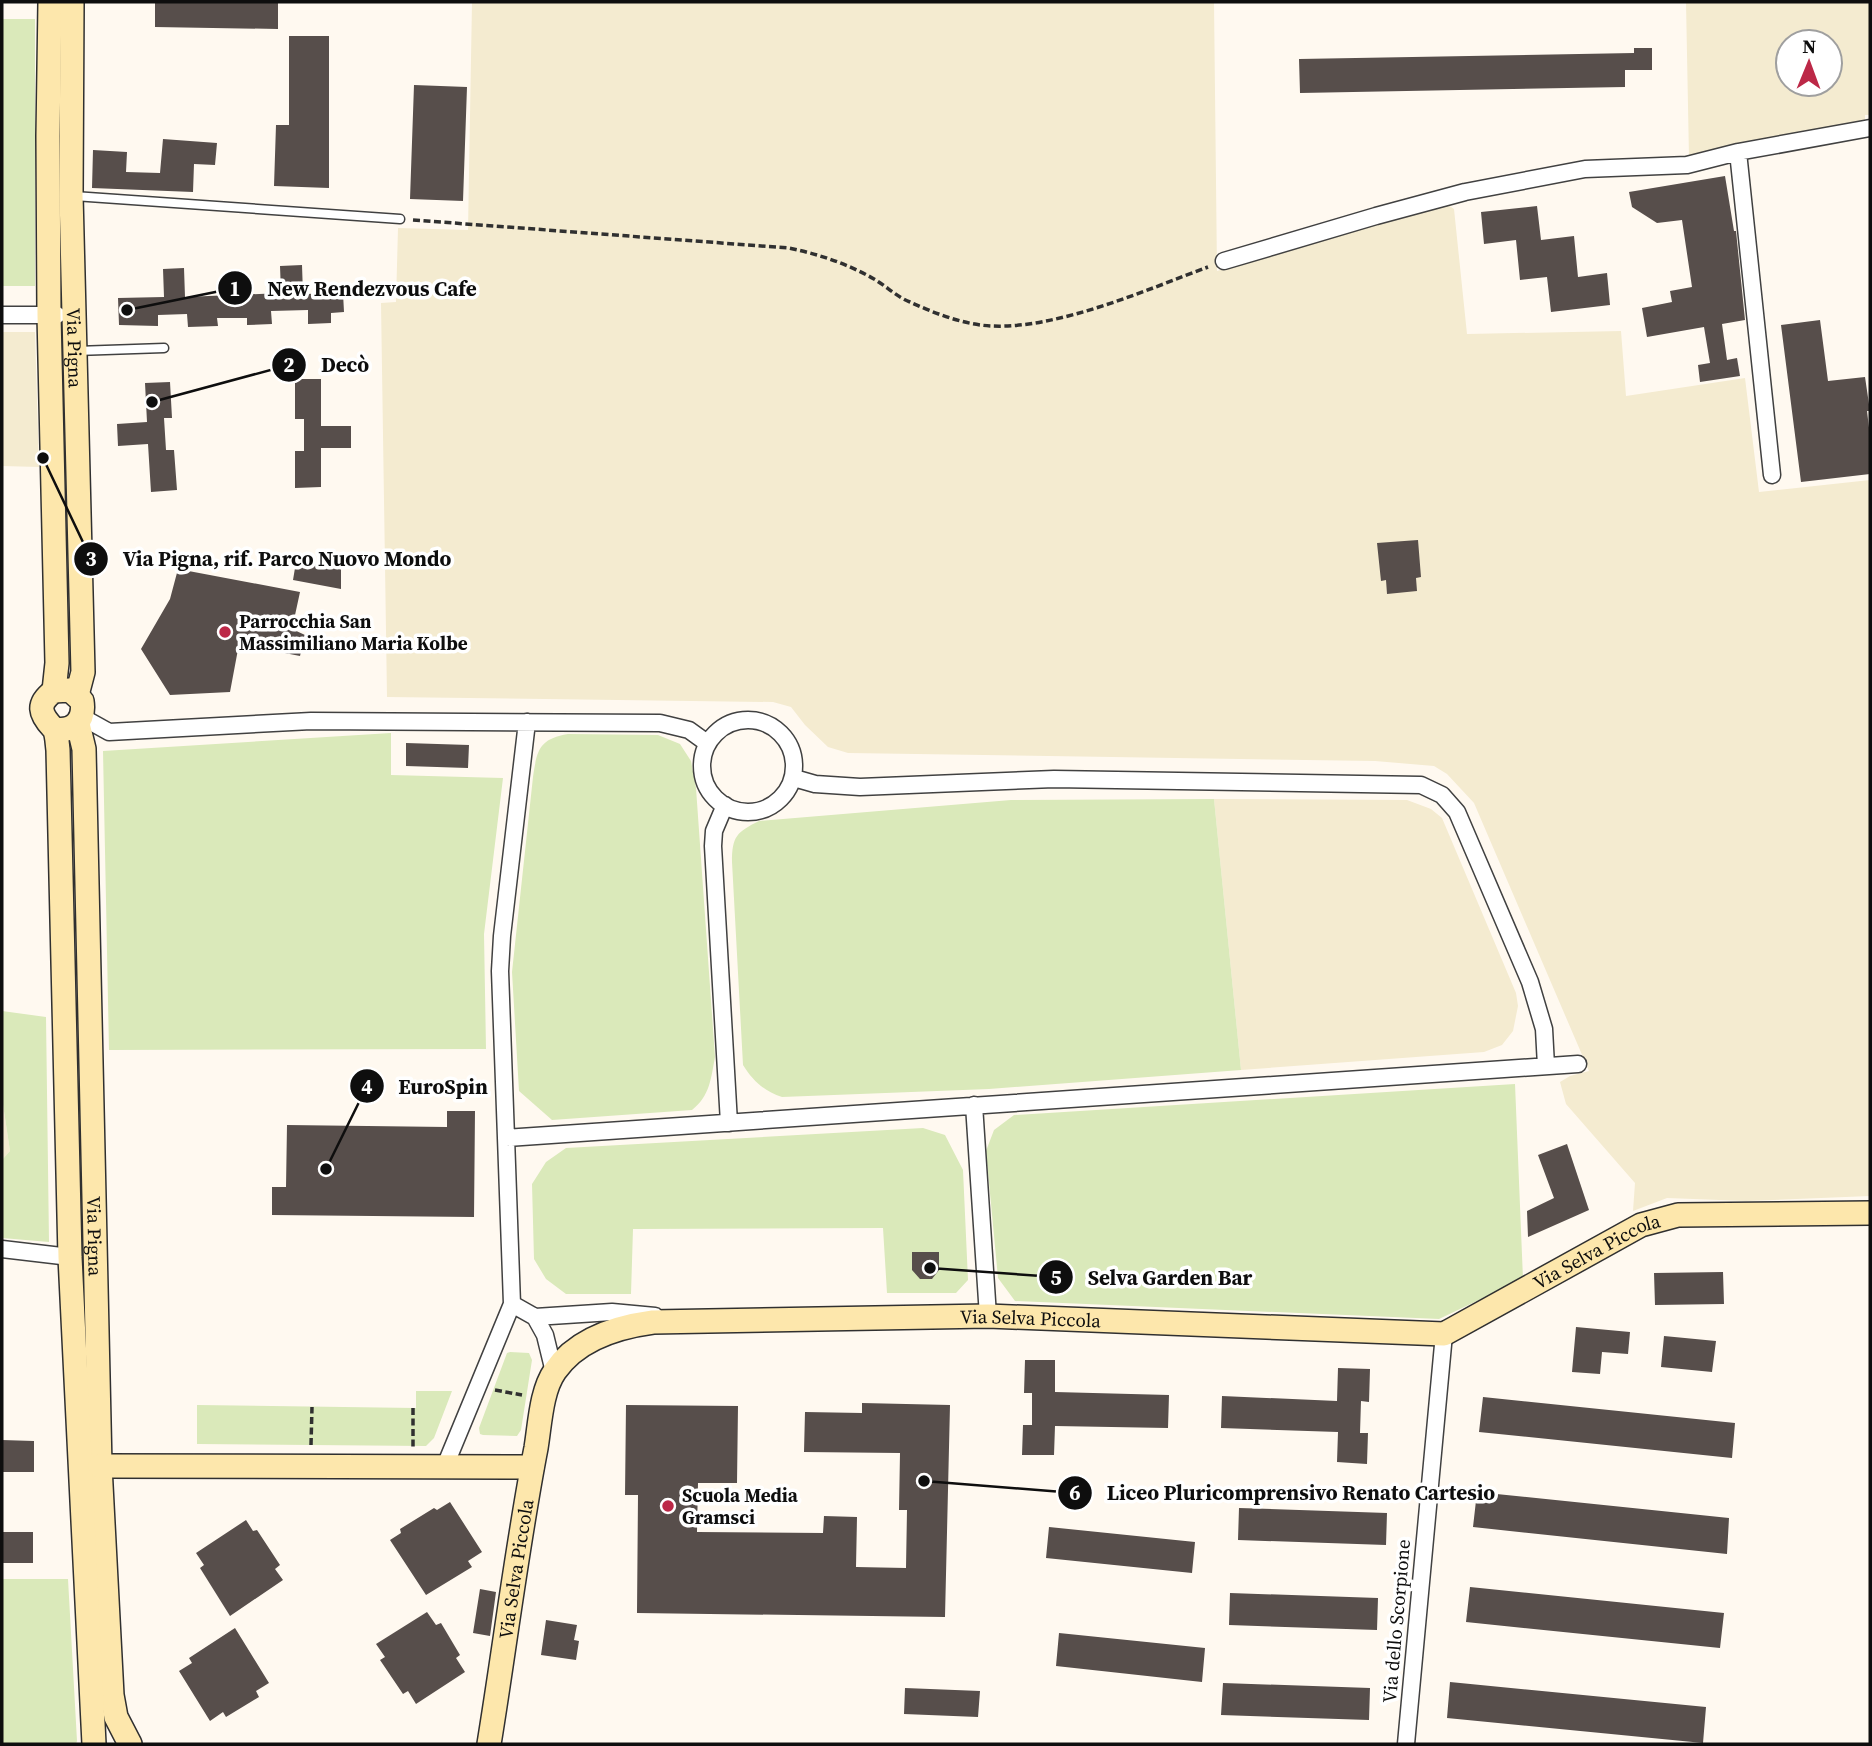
<svg xmlns="http://www.w3.org/2000/svg" width="1872" height="1746" font-family="'Source Serif 4',serif">
<rect width="100%" height="100%" fill="#fff9f0"/>
<!-- farmland -->
<path fill="#f4ebd0" fill-rule="evenodd" d="M472,2H1214L1217,271L1381,221L1448,205L1454,209L1467,334L1621,331L1626,396L1745,378L1759,492L1870,480V1196L1746,1201L1667,1198L1633,1211L1635,1183L1566,1104L1560,1082L1570,1076L1589,1071L1474,803L1447,774L1434,766L1375,761L848,753L828,747L805,725L791,707L773,702L387,697L381,303L396,302L398,228L468,230Z
M1686,2H1870V115H1865V122L1689,158ZM1788,42H1830V84H1788Z
M2,332H35L39,467L2,466Z
M1214,799L1407,800L1431,809L1442,818L1516,993L1518,1006L1513,1031L1502,1045L1484,1052L1241,1070Z
M2,1098L10,1151L2,1160Z"/>
<!-- green -->
<path fill="#dae9ba" d="M2,19H35V286H2Z
M391,733V775L503,778L484,934L486,1049L109,1050L103,751Z
M568,734L658,735L680,744L691,761L696,788L715,1057C711,1078 710,1096 692,1110L552,1120L519,1091L512,972L533,777C537,750 539,739 568,734Z
M1214,799L1241,1070L989,1089L782,1097C764,1091 753,1081 743,1065L732,862C732,836 737,832 759,821L1011,800Z
M2,1011L46,1017L49,1242L2,1238V1160L10,1151L2,1098Z
M1515,1084L1523,1279L1439,1319L1015,1301L998,1278L986,1151L994,1130L1014,1115Z
M923,1128L945,1135L963,1170L968,1280L956,1293H887L883,1228L633,1229L631,1294H566L546,1279L534,1259L532,1184L546,1162L566,1148Z
M510,1352L529,1353L532,1360L521,1430L517,1436L483,1435L480,1434L479,1428L507,1353Z
M416,1391H452L434,1438L426,1446L197,1444V1405L416,1408Z
M2,1579H68L77,1741L76,1744H2Z"/>
<!-- building -->
<path fill="#574e4b" d="M155,2H278V29L155,27Z
M289,36H329V188L274,186L276,125H289Z
M1634,48H1652V70H1625V87L1300,93L1299,59L1634,53Z
M414,85L467,87L463,201L410,199Z
M163,139L217,143L215,165L194,164L193,192L92,188L93,150L127,152L126,172L160,173Z
M1725,176L1734,231H1736L1745,320L1722,324L1727,360L1737,358L1740,376L1700,382L1698,365L1710,363L1704,327L1647,337L1642,308L1672,302L1670,291L1692,287L1682,220L1657,223L1632,207L1629,192Z
M1537,206L1541,240L1574,236L1578,277L1607,273L1610,305L1551,312L1547,277L1520,280L1516,240L1484,244L1481,212Z
M302,265L303,294L343,293L344,312L331,313V323L308,324V310L271,311L272,324L247,325V318H217L218,326L188,327L187,314L158,315V326L119,325L118,298L164,297L163,269L184,268L185,297L281,293L280,266Z
M1820,320L1828,381L1865,377L1870,411H1867L1870,436V474L1801,482L1781,325Z
M295,379H321V426H351V448H321V487L295,488V451H304V419H295Z
M170,382L172,418H164L166,450H174L177,490L151,492L148,444L118,446L117,424L147,422L145,383Z
M1418,540L1421,577L1416,578L1417,591L1387,594L1386,580L1381,581L1377,543Z
M296,562H341V589L293,580Z
M178,569L300,592L292,629L305,635L300,656L239,644L230,692L170,695L141,649L170,599Z
M406,743L469,745L468,768L406,766Z
M447,1111H475L474,1217L272,1215V1187H286L287,1125L447,1127Z
M1567,1144L1589,1210L1528,1237L1527,1211L1554,1198L1538,1155Z
M912,1252H939V1270L932,1279H920L912,1270Z
M1723,1272L1724,1304L1655,1305L1654,1273Z
M1576,1327L1630,1332L1628,1354L1602,1352L1600,1374L1572,1372Z
M1664,1336L1716,1341L1712,1372L1661,1367Z
M1025,1360H1055V1392L1169,1395L1168,1428L1055,1426L1054,1455H1022L1023,1425H1032V1393H1024Z
M1338,1368L1370,1369L1369,1402L1361,1401L1360,1433H1368L1367,1464L1337,1462L1338,1432L1221,1428L1222,1396L1337,1401Z
M1483,1397L1735,1423L1732,1458L1479,1432Z
M862,1403L950,1405L945,1617L637,1613L638,1495H625L626,1405L738,1406L737,1483H698L697,1532L823,1533L824,1516L857,1517L856,1567L906,1568L907,1510H899L900,1453L804,1452L805,1412L862,1413Z
M2,1440L34,1441V1472H2Z
M1477,1492L1729,1518L1727,1554L1473,1527Z
M450,1502L482,1552L468,1561L472,1567L426,1595L390,1540L401,1533L400,1529L434,1508L437,1510Z
M1239,1508L1387,1513L1386,1545L1238,1540Z
M246,1520L253,1531L257,1530L280,1565L275,1569L283,1580L230,1616L200,1568L204,1565L196,1553Z
M1049,1527L1195,1542L1192,1573L1046,1558Z
M2,1532H33V1563H2Z
M1470,1587L1724,1613L1720,1648L1466,1622Z
M480,1589L496,1592L490,1636L473,1633Z
M1230,1593L1378,1598L1377,1630L1229,1625Z
M427,1612L436,1625L441,1623L460,1655L456,1658L465,1672L416,1704L408,1691L403,1694L380,1660L385,1657L376,1644Z
M546,1620L577,1625L574,1640L579,1641L576,1660L541,1655Z
M235,1628L269,1683L256,1691L259,1697L226,1717L223,1712L210,1721L179,1671L192,1663L189,1658Z
M1059,1633L1205,1648L1202,1682L1056,1666Z
M1450,1682L1706,1707L1703,1743L1447,1718Z
M1223,1683L1370,1688L1369,1720L1221,1715Z
M905,1688L980,1691L978,1717L904,1714Z"/>
<g fill="none" stroke-linecap="round" stroke-linejoin="round">
<defs>
<path id="lane" d="M74,196L400,219
M76,351L164,348"/>
<path id="street" d="M1738,152L1772,475
M1224,261L1376,216L1465,192L1585,169L1687,165L1738,152L1870,128
M2,315H57
M82,717L109,732L311,721L660,723L689,730L707,743
M702 766a46 46 0 1 1 92 0a46 46 0 1 1-92 0Z
M794,778L815,784L860,787L1054,779L1421,785L1442,795L1457,812L1530,982L1544,1029L1546,1066
M725,805L714,831L713,846L729,1123
M974,1105L988,1316
M506,1138L1578,1064
M2,1249L70,1257
M512,1304L535,1317L545,1335L554,1372
M535,1317L612,1312L655,1316
M445,1466L512,1304L500,971L502,936L527,722
M1406,1744L1444,1334"/>
<g id="secondary">
<path d="M50,2L48,136L49,315L57,663L54,691"/>
<path id="s1" d="M72,2L71,195L83,672L77,695"/>
<path id="s2" d="M78,724L84,749L100,1466L112,1695L116,1717L130,1744"/>
<path d="M55,729C74,732 85,720 82,701L70,690L54,691C36,704 40,714 53,728C57,732 57,743 58,750L70,1257L94,1744"/>
<path d="M100,1466L532,1467"/>
<path id="s3" d="M489,1744C505,1646 517,1546 536,1448C540,1424 541,1391 555,1371C577,1339 616,1327 653,1322L988,1316L1444,1334L1641,1225L1678,1215L1870,1213"/>
</g>
</defs>
<!-- lane casing -->
<use href="#lane" stroke="#414141" stroke-width="11"/>
<!-- street casing -->
<use href="#street" stroke="#414141" stroke-width="19"/>
<!-- secondary casing -->
<use href="#secondary" stroke="#303030" stroke-width="26"/>
<!-- path -->
<path stroke="#303030" stroke-width="3.5" stroke-dasharray="7 3.5" stroke-linecap="butt" d="M413,220L789,248C818,254 848,264 874,279C886,286 897,297 910,302C934,313 964,325 992,326C1058,329 1146,290 1208,267
M495,1390L522,1395
M413,1408V1447
M311,1445L312,1407"/>
<!-- lane -->
<use href="#lane" stroke="#fff" stroke-width="8"/>
<!-- street -->
<use href="#street" stroke="#fff" stroke-width="16"/>
<!-- secondary -->
<use href="#secondary" stroke="#fde7ac" stroke-width="23"/>
</g>
<!-- markers -->
<g fill="#bc2847" stroke="#fff" stroke-width="2.5">
<circle cx="225" cy="632" r="7"/>
<circle cx="668" cy="1506" r="7"/>
</g>
<g text-anchor="middle" dominant-baseline="central" stroke-width="7" stroke-linejoin="round" paint-order="stroke">
<!-- street labels -->
<g font-size="19" fill="#0e0e0e" stroke="#fff">
<text stroke="none"><textPath href="#s1" startOffset="346">Via Pigna</textPath></text>
<text stroke="none"><textPath href="#s2" startOffset="513">Via Pigna</textPath></text>
<text stroke="none"><textPath href="#s3" startOffset="1458">Via Selva Piccola</textPath></text>
<text stroke="none"><textPath href="#s3" startOffset="870">Via Selva Piccola</textPath></text>
<text stroke="none"><textPath href="#s3" startOffset="177">Via Selva Piccola</textPath></text>
<text transform="translate(1396 1621) rotate(-85)">Via dello Scorpione</text>
</g>
<!-- poi labels -->
<g font-size="19" font-weight="bold" fill="#0e0e0e" stroke="#fff" text-anchor="start">
<text x="239" y="621">Parrocchia San<tspan x="239" dy="22">Massimiliano Maria Kolbe</tspan></text>
<text x="682" y="1495">Scuola Media<tspan x="682" dy="22">Gramsci</tspan></text>
</g>
</g>
<!-- callouts -->
<path fill="none" stroke="#0e0e0e" stroke-width="2.5" d="M127 310L235 288M152 402L289 365M43 458L91 559M326 1169L367 1086M930 1268L1056 1277M924 1481L1075 1493"/>
<g fill="#0e0e0e" stroke="#fff" stroke-width="2.5">
<circle cx="127" cy="310" r="7"/>
<circle cx="152" cy="402" r="7"/>
<circle cx="43" cy="458" r="7"/>
<circle cx="326" cy="1169" r="7"/>
<circle cx="930" cy="1268" r="7"/>
<circle cx="924" cy="1481" r="7"/>
<circle cx="235" cy="288" r="18"/>
<circle cx="289" cy="365" r="18"/>
<circle cx="91" cy="559" r="18"/>
<circle cx="367" cy="1086" r="18"/>
<circle cx="1056" cy="1277" r="18"/>
<circle cx="1075" cy="1493" r="18"/>
</g>
<g font-size="21" text-anchor="middle" font-weight="bold" fill="#fff">
<text x="235" y="296">1</text>
<text x="289" y="372">2</text>
<text x="91" y="566">3</text>
<text x="367" y="1094">4</text>
<text x="1056" y="1285">5</text>
<text x="1075" y="1500">6</text>
</g>
<g font-size="21" text-anchor="middle" font-weight="bold" fill="#0e0e0e" stroke="#fff" stroke-width="7" stroke-linejoin="round" paint-order="stroke">
<text x="372" y="296">New Rendezvous Cafe</text>
<text x="345" y="372">Decò</text>
<text x="287" y="566">Via Pigna, rif. Parco Nuovo Mondo</text>
<text x="443" y="1094">EuroSpin</text>
<text x="1170" y="1285">Selva Garden Bar</text>
<text x="1301" y="1500">Liceo Pluricomprensivo Renato Cartesio</text>
</g>
<!-- border -->
<rect width="1872" height="1746" fill="none" stroke="#0e0e0e" stroke-width="7"/>
<!-- north arrow -->
<g transform="translate(1809 63) rotate(1)"><circle r="33" fill="#ffffff" stroke="#9f9f9f" stroke-width="2"/>
<path d="M0-5L12 26L0 18L-12 26Z" fill="#bc2847"/>
<text y="-10" font-size="19" font-weight="bold" text-anchor="middle" fill="#0e0e0e">N</text>
</g>
</svg>
